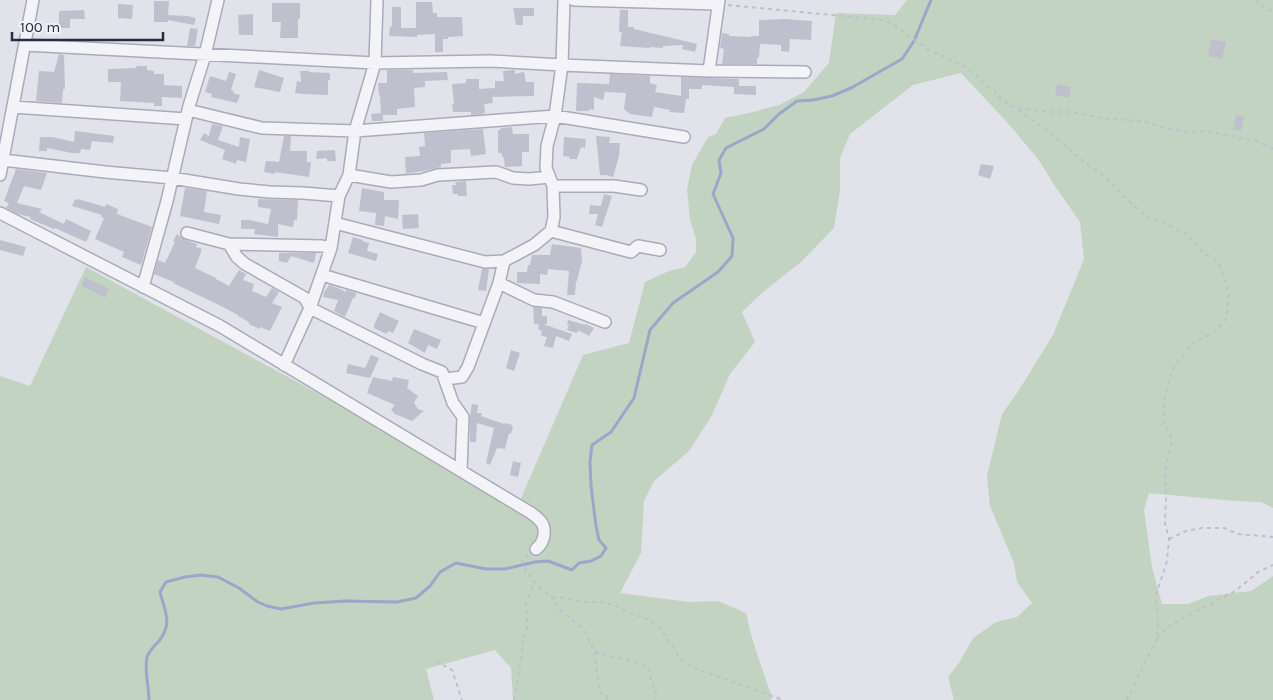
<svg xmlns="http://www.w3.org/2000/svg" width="1273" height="700" font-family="Karla,sans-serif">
<rect width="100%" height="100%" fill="#e1e2ea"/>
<!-- green -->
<path fill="#c2d4c1" d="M907,0H1273V508L1261,502L1235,501L1149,493L1144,510L1152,567L1162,604H1188L1208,596L1251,591L1273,576V700H954L948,677L959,663L973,638L996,622L1017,617L1032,603L1017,582L1014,563L990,506L987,476L1002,414L1019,390L1053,335L1084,259L1080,222L1055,186L1038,159L1006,121L961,73L913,85L850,134L840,158V191L834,228L801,262L763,292L742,312L755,342L730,374L712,415L689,451L654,481L644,501L641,553L620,593L689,602L718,601L746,613C752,642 762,669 772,697L770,700H513L511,668L495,650L426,669L434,700H0V376L30,386L86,267L519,503L583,355L629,343L645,282L669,271L685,267L696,252V239L690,220L687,189L692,165L708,137L716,134L725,118L753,112L779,105L804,92L829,63L836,13L895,15Z"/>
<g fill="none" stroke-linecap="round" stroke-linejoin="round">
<!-- stream -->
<path stroke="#9aa7cb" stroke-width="3" d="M149,700C149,685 144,672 147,657C149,651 155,645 159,641C173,623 165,612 160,592L166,582L185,577L201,575L218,577L239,588L258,602L267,606L281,609L314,603L345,601L397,602L416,598L430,586L440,572L456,563L486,569H505L535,562L548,561L572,570L579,563L591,561L601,556L606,548L599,540L596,526L591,486L590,462L592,445L611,432L634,398L650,330L673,303L718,272L732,256L733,238L713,194L721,173L719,160L726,148L764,129L779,114L797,101L813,100L832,96L851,88L902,59L914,41L931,0"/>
</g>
<!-- building -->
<path fill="#bec0cd" d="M154,1H169L168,15L187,16L196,18L194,25L168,20V22H154Z
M416,2H432L433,13H437V17H462L463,36L448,37V39H443V52H435V34L417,35V37L389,36L390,26L392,27V7H401V28H416Z
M272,3H300V19H298V38H280L281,22H272Z
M118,4L133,5L132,19L118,18Z
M513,8H534V16H523V25H516Z
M84,10L85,19H70V28H59V11Z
M620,10H628V27H634V29L697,44L695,52L682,49L683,45L663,46V48L650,47V48L620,46L622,32H619Z
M253,14V35H239L238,15Z
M784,19L812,21L811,40L790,39L789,52L781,51V45L760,44L759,58H757V64H722L724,49L720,48L722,33L729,34V36L751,37V36H759V20Z
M190,28L198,29L195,46H187Z
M1211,39L1226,42L1222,59L1208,56Z
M59,54L64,55L65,89H63L62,103L36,101L39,71L54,72Z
M137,66H147V70L154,71V74H164V85L182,86V98L162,97V106H154V103L120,101L121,82H108V69L136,68Z
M259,70L284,78L280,92L254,87Z
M387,70H413V73L447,72L448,80L425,81V87L414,88L415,107L397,109V115H383V121H372L371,114L381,113L380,95H379L378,83H387Z
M513,70H515V74L524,72L526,82H534V96L492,97L493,103L484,104L485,113L482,114L471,115V112H453L452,104H454L452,84L466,83V79H479V89L495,88V81H504L503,71Z
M300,71H309V72L330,73V80H328V95L302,94L295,93L297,81L301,82Z
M229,72L236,74L231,90L234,91L233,93L240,95L237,103L211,97L212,94L205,92L210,76L226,81Z
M610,74L650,76V83L657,85L655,92L681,96V77L739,79V86H756V95L734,94V87L702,85V89H689V99H686L684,113L669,112L670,110L654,107L652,117L630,114L624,109L626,93L605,92L603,100L594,97V110L589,109V111H576L577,83L609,84Z
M1057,84L1071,87L1069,98L1055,95Z
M1236,115L1244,116L1241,131L1233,130Z
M212,124L223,126L218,140L239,147L240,137L250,139L246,162L237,160L236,164L222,159L225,150L200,140L204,133L209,136Z
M512,127L513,134H529V152H522V166L505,167L504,159L501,153H498V130H501L500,128Z
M483,129L486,154L471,156L470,149L451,150V163L441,164V167L424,171L402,174L406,173L405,157L420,156L419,147L425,146L424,133Z
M75,131L114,136L113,143L92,141L90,150L81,149L80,153H72L47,148V151H39L40,137H52L74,142Z
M284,136H291L290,151H307V162H311L309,177L275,172V174L264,172L266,161L279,162Z
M596,136L610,137L609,143H620L619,156L613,177L606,175H600Z
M564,137L586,139L585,148L581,147L577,159H569L570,157L563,156Z
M335,150L336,161H327V158L316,159L317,151Z
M981,164L994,166L990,179L978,175Z
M16,169L47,173L41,190L24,186L17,203L42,209L39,212L64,224L66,219L91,231L86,242L55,228L54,229L30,219L31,217L18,214L6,208L9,203L4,201Z
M466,181L467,196H458V194H453L452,185H456L455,182Z
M185,188L207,191L204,212L221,215L219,224L180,216Z
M362,188L384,192V200H399L398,219L385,216L384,226L375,225L376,213L359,211Z
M604,194L612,196L602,227L595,225L598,214H589L590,205L601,206Z
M75,199L77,200L78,199L105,207L106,204L118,209L117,214L152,227L141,265L122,257L124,252L95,239L104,218L101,217L102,215L72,206Z
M258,199L298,200L297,220H294L293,227L278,224V237L254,234L255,229H241V220H249L268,224L271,209L258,207Z
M418,214L419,228L403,229L402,215Z
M177,234L185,240L197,244L196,247L202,249L195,268L216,278V279L229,286L239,270L246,274L243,280L254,284L252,291L266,297L272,288L279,292L272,303L282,307L270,331L260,327V329L249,324V322L238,316V315L219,305L173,283L174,282L154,274L158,260L165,263L175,242L173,241Z
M353,237L363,240L362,241L369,243L367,251L378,254L376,261L348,253Z
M0,240L26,247L23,256L0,250Z
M552,244L581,248L582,261L577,281H576L575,295H567L569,271L548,269L547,275L540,274V284L517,283V272H527L528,265H530L532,255H550Z
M279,253H316L314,263L291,256L287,263L279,261Z
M482,269H489L486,291L478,290Z
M85,277L109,289L105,298L81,285Z
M329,285L338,288L346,292V290L356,293L355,298H353L345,317L334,311L338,300L323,297L324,292Z
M533,307L542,308V316H547V324H543L572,334L569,341L556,336L553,348L544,346L547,337L541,336L542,331L538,329L539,324H534Z
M380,312L399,321L393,333L388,331L387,334L374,328V325Z
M568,320L585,325L586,324L594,328L589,336L578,330L577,333L567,330L569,325L567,324Z
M414,329L441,340L437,349L428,345L425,353L408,343Z
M511,350L520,353L514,371L506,368Z
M371,355L379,358L370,378L346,373L348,364L365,368Z
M373,377L392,381L393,377L409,380L407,388L418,396L414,403L418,409L424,411L412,421L395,414L391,410L395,405L367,393Z
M472,404L478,405L477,413H482L481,416L504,424L505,423L512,425V426L513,427L511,434L509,433L505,449L497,448L490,465L486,463L494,428L477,423L476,442H470V416Z
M513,461L521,463L518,477L510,475Z"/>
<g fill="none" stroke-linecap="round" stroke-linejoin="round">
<defs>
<path id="street" d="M574,0L718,4
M25,45L375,63L490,61L562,65L709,71L719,0
M709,71L805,72
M13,107L186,119
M188,110L262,128L355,131L555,116L684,137
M3,160L105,172L172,178L239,189L270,192L303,193L339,196
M0,175L33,0
M349,175L391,182L421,180L438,175L496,172L513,178L529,179L549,177
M553,186H614L641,190
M0,213L220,326L531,513C535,516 541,520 543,525C546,534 543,544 536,549
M335,223L485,262L504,261
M551,231L631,252L638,246L660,250
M187,233L229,244L322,246L331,248
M229,244L237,257L245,264L305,298L310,308L422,364L442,372L453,403L463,417L461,471
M322,275L484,323
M499,283L534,300L553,302L605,322
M143,287L167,201L189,106L205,55L218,0
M284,365L310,308L331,248L339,196L349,175L355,131L375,63L377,0
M445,379L462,377L468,367L499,283L504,261L534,245L551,231L554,217L553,186L546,168L547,146L555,116L562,65L564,0"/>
</defs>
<!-- street casing -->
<use href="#street" stroke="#aaabb8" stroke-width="14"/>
<!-- path -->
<path stroke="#bfc0c9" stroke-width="2" stroke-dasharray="4 4" stroke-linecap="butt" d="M1255,0L1263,7L1273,12
M728,5L884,20L897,27L927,49L964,66L977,76L986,86L994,89L999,97L1049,132L1087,164L1102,174L1118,191L1148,218L1165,223L1175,229L1185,233L1203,252L1217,261L1222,270L1229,295L1226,319L1215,331L1205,337L1194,342L1173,368L1165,396L1163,420L1172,440L1165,471L1166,496L1165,523L1169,539L1167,561L1156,595L1158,622L1157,639L1145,662L1135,684L1126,700
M1018,108L1049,112H1073L1106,119L1127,120L1146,122L1165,128L1189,132L1206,131L1256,141L1273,149
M1169,539L1186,531L1202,528H1224L1238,534L1273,537
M528,554L522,561L523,566L535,583L552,597L560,610L584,630L594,651L600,693L606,696L607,700
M552,597L565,598L584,602H599L614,605L629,613L648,619L660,628L682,661L694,668L783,700
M1157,639L1168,627L1179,620L1232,593L1244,584L1258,572L1273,565
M595,652L641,664L649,669L651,680L657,696L654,700
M436,661L452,670L462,700
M514,700L521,660L523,638L527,630V622L526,602L535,583"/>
<!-- street -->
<use href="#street" stroke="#f4f4f8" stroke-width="11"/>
</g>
<!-- scale -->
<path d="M12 32v8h151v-8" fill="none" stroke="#282c42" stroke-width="2.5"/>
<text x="20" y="32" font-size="15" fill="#282c42" stroke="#f0f2f7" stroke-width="4" paint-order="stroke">100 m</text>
</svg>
